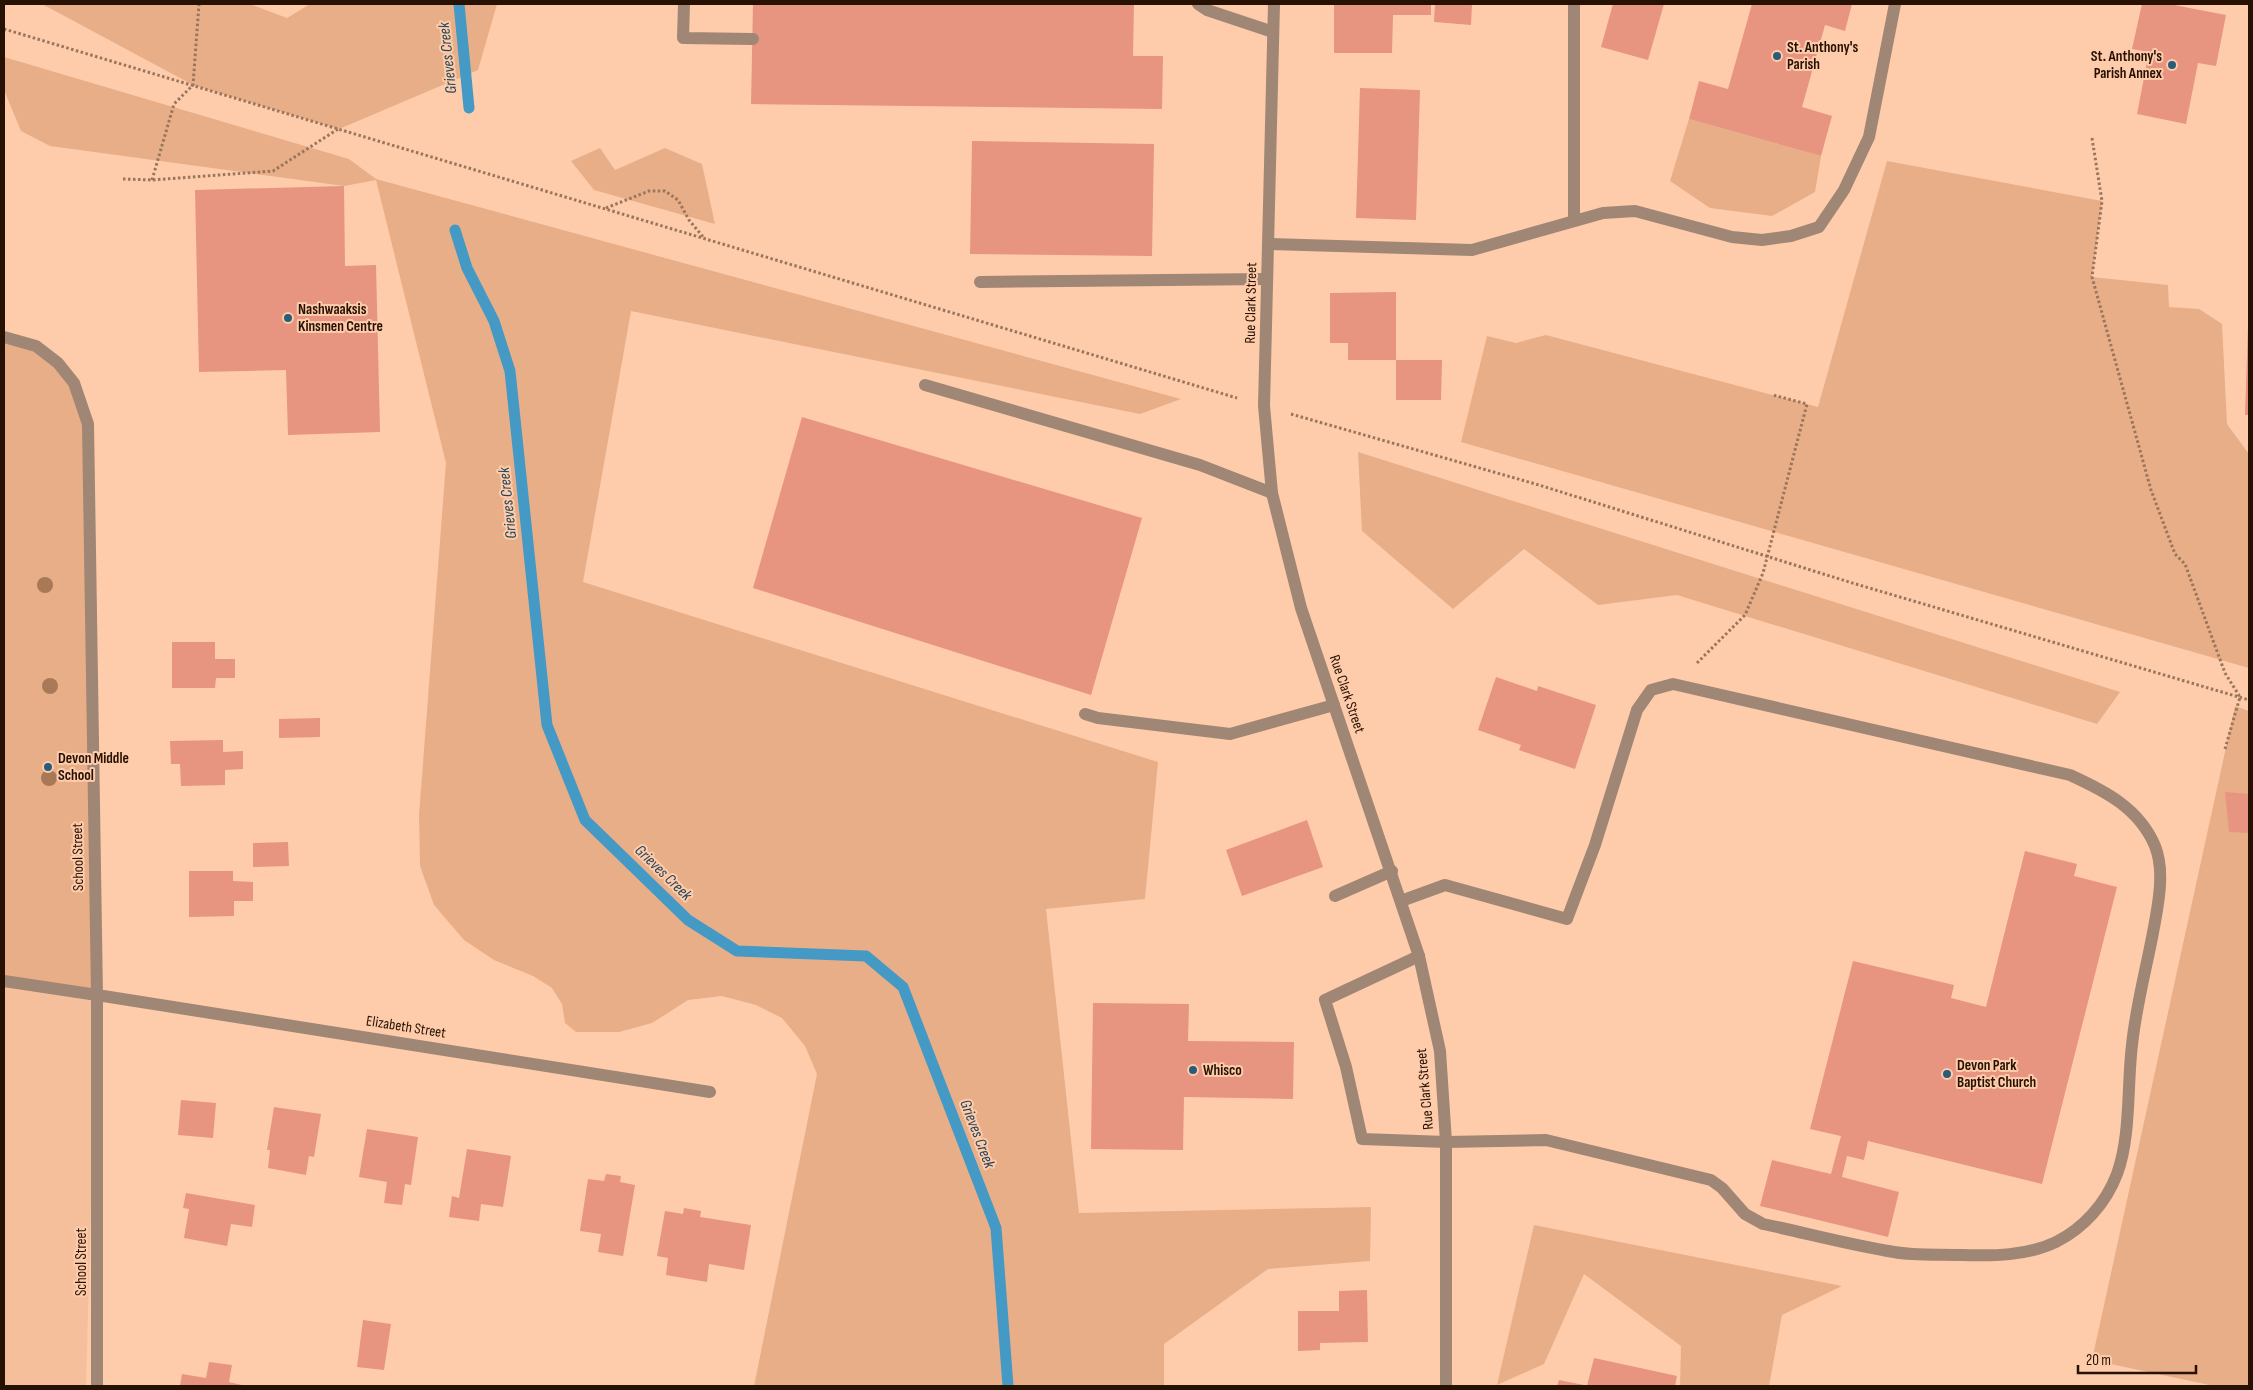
<svg xmlns="http://www.w3.org/2000/svg" width="2253" height="1390" font-family="'Sofia Sans Condensed',sans-serif">
<rect width="100%" height="100%" fill="#feccab"/>
<!-- built -->
<path fill="#f6bf9b" d="M4,337L97,995L86,1386H4Z"/>
<!-- green -->
<path fill="#e8ae88" d="M42,4H250L287,18L310,4H497L478,70L339,129L193,85Z
M4,57L349,159L376,179L1181,399L1140,414L631,311L583,582L1158,762L1145,899L1046,909L1079,1213L1371,1207L1370,1261L1268,1269L1164,1344V1386H754L817,1074L805,1046L782,1018L756,1005L722,996L688,1000L652,1023L619,1032H576L565,1023L562,1004L552,988L533,976L494,960L464,940L434,905L420,866L419,815L446,463L376,180L344,186L50,146L21,131L4,90Z
M1689,119L1821,156L1815,192L1772,216L1710,208L1670,181Z
M600,148L615,170L665,148L702,164L715,224L594,190L571,161Z
M1887,161L2102,201L2092,277L2168,285L2169,307L2199,309L2222,324L2227,424L2249,454V668L1461,442L1487,336L1516,343L1546,335L1818,407Z
M4,337L58,363L88,424L97,995L4,981Z
M1358,452L2120,692L2097,724L1677,595L1598,605L1524,549L1453,609L1362,531Z
M2235,706L2249,711V1386H2214L2092,1360Z
M1534,1225L1842,1286L1782,1315L1769,1386H1680L1681,1346L1584,1274L1544,1364L1497,1385Z"/>
<g fill="none" stroke-linecap="round" stroke-linejoin="round">
<!-- stream -->
<path stroke="#4599c5" stroke-width="11" d="M459,4L469,108
M455,230L467,268L494,321L510,371L547,725L585,820L688,920L737,951L866,956L903,987L996,1228L1008,1386"/>
</g>
<!-- building -->
<path fill="#e79480" d="M753,4H1134L1133,56H1163L1162,109L751,104Z
M1334,4H1431V15H1393L1392,53H1334Z
M1435,4H1472L1471,25L1434,22Z
M1613,4H1664L1648,60L1601,47Z
M1752,4H1852L1845,31L1825,25L1802,107L1832,116L1821,156L1689,119L1699,81L1728,89Z
M2142,4H2169L2226,15L2216,66L2198,63L2186,124L2137,114L2149,52L2132,49Z
M1360,88L1420,90L1416,220L1356,218Z
M972,141L1154,144L1152,256L970,254Z
M344,186L345,266L376,265L380,432L288,435L286,370L199,372L195,190Z
M1396,292V360H1348V343H1330V293Z
M2248,326H2249V415H2245Z
M1396,360H1442L1441,400H1396Z
M802,417L1142,518L1091,695L753,588Z
M172,642H215V659H235V678H216L215,688H172Z
M1496,677L1537,691L1538,686L1596,705L1575,769L1519,750L1521,745L1478,730Z
M320,718V737L279,738V719Z
M223,740V752L243,751V769L225,770V785L181,786L180,764H171L170,741Z
M2225,792L2249,794V833L2229,832Z
M1307,820L1323,867L1242,896L1226,850Z
M288,842L289,866L253,867V843Z
M2025,851L2077,864L2074,876L2117,887L2042,1184L1868,1141L1864,1160L1847,1156L1842,1177L1899,1192L1888,1237L1760,1206L1772,1160L1831,1174L1841,1136L1810,1129L1853,961L1954,985L1951,998L1986,1007Z
M189,871H233V881L253,882V901H234V916L189,917Z
M1093,1003L1189,1004L1188,1041L1294,1042L1293,1099L1184,1097L1183,1150L1091,1149Z
M181,1100L216,1103L213,1138L178,1135Z
M274,1107L321,1114L314,1157L309,1156L306,1175L268,1168L270,1150H267Z
M367,1129L418,1137L411,1185L405,1184L402,1205L384,1203L387,1182L359,1177Z
M467,1149L511,1156L503,1207L481,1204L479,1221L449,1217L452,1196L459,1198Z
M606,1174L621,1176L620,1182L635,1185L623,1256L598,1252L601,1234L580,1231L588,1179L604,1181Z
M186,1193L255,1205L252,1227L231,1224L227,1246L184,1238L189,1209L183,1208Z
M684,1208L701,1211L700,1217L751,1225L744,1270L709,1264L707,1282L666,1275L668,1258L657,1256L665,1211L683,1214Z
M1367,1290L1368,1342L1320,1343V1350L1298,1351V1311H1339V1291Z
M363,1320L391,1324L384,1370L357,1367Z
M1594,1358L1677,1376L1675,1386H1587Z
M209,1362L232,1365L229,1382L246,1386H180L182,1374L206,1378Z
M1559,1380L1584,1385V1386H1557Z"/>
<g fill="none" stroke-linecap="round" stroke-linejoin="round">
<!-- path -->
<path stroke="#99755c" stroke-width="3" stroke-dasharray="2.5 2.5" stroke-linecap="butt" d="M4,29L1237,398
M2092,138L2102,201L2092,277L2151,490L2175,554L2185,564L2225,673L2240,697L2225,749
M123,179L152,180L273,171L338,129
M152,180L174,104L193,85L199,4
M606,208L649,191H665L678,200L689,220L704,238
M1291,414L1539,485L1849,582L2249,700
M1697,663L1745,615L1763,573L1807,404L1773,395"/>
<!-- lane -->
<path stroke="#a08675" stroke-width="12" d="M684,4L683,38L753,39
M1198,4L1207,10L1273,32
M1574,221V4
M1268,244L1472,250L1603,213L1635,211L1732,237L1762,240L1791,236L1819,227L1844,190L1869,137L1895,4
M980,282L1267,279
M925,385L1200,465L1272,493
M1085,714L1098,718L1230,734L1334,705
M1335,896L1392,871
M1401,901L1445,885L1567,919L1595,845L1637,710L1651,690L1673,684L2070,775C2105,791 2139,808 2155,846C2161,861 2161,880 2159,896C2153,946 2137,995 2132,1045C2127,1086 2131,1136 2117,1174C2106,1203 2084,1228 2056,1242C2027,1256 1993,1256 1961,1255C1940,1254 1916,1256 1894,1252C1850,1245 1806,1233 1763,1224L1745,1214L1722,1188L1711,1180L1546,1140L1446,1142L1362,1139L1346,1067L1325,1000L1419,956
M4,981L97,995"/>
<!-- street -->
<path stroke="#a08675" stroke-width="12" d="M1274,4L1264,406L1272,493L1301,608L1419,956L1440,1051L1446,1142V1386
M4,337L36,346L58,363L74,383L88,424L97,995V1386
M97,995L710,1092"/>
</g>
<!-- trees -->
<g fill="#a97957">
<circle cx="45" cy="585" r="8"/>
<circle cx="50" cy="686" r="8"/>
<circle cx="49" cy="778" r="8"/>
</g>
<!-- markers -->
<g fill="#285c78" stroke="#feccab" stroke-width="2">
<circle cx="1777" cy="56" r="5"/>
<circle cx="2172" cy="65" r="5"/>
<circle cx="288" cy="318" r="5"/>
<circle cx="48" cy="767" r="5"/>
<circle cx="1193" cy="1070" r="5"/>
<circle cx="1947" cy="1074" r="5"/>
</g>
<g text-anchor="middle" dominant-baseline="central" stroke-width="4" stroke-linejoin="round" paint-order="stroke">
<!-- poi labels -->
<g font-size="15" font-weight="bold" fill="#261102" stroke="#feccab" text-anchor="start">
<text x="1787" y="47">St. Anthony's<tspan x="1787" dy="17">Parish</tspan></text>
<text x="2162" y="56" text-anchor="end">St. Anthony's<tspan x="2162" dy="17">Parish Annex</tspan></text>
<text x="298" y="309">Nashwaaksis<tspan x="298" dy="17">Kinsmen Centre</tspan></text>
<text x="58" y="758">Devon Middle<tspan x="58" dy="17">School</tspan></text>
<text x="1957" y="1065">Devon Park<tspan x="1957" dy="17">Baptist Church</tspan></text>
<text x="1203" y="1070">Whisco</text>
</g>
<!-- street labels -->
<g font-size="15" fill="#261102" stroke="#feccab">
<text transform="translate(1251 303) rotate(-89)">Rue Clark Street</text>
<text transform="translate(1347 694) rotate(71)">Rue Clark Street</text>
<text transform="translate(78 857) rotate(-91)">School Street</text>
<text transform="translate(406 1027) rotate(9)">Elizabeth Street</text>
<text transform="translate(1425 1089) rotate(-95)">Rue Clark Street</text>
<text transform="translate(81 1262) rotate(-90)">School Street</text>
</g>
<!-- water labels -->
<g font-size="16" font-style="italic" fill="#214559" stroke="#feccab">
<text transform="translate(448 58) rotate(-96)">Grieves Creek</text>
<text transform="translate(508 503) rotate(-96)">Grieves Creek</text>
<text transform="translate(663 873) rotate(44)">Grieves Creek</text>
<text transform="translate(977 1134) rotate(69)">Grieves Creek</text>
</g>
</g>
<!-- border -->
<rect width="2253" height="1390" fill="none" stroke="#261102" stroke-width="10"/>
<!-- scale -->
<path d="M2078 1365v8h118v-8" fill="none" stroke="#261102" stroke-width="2.5"/>
<text x="2086" y="1365" font-size="15" fill="#261102" stroke="#feccab" stroke-width="4" paint-order="stroke">20 m</text>
</svg>
